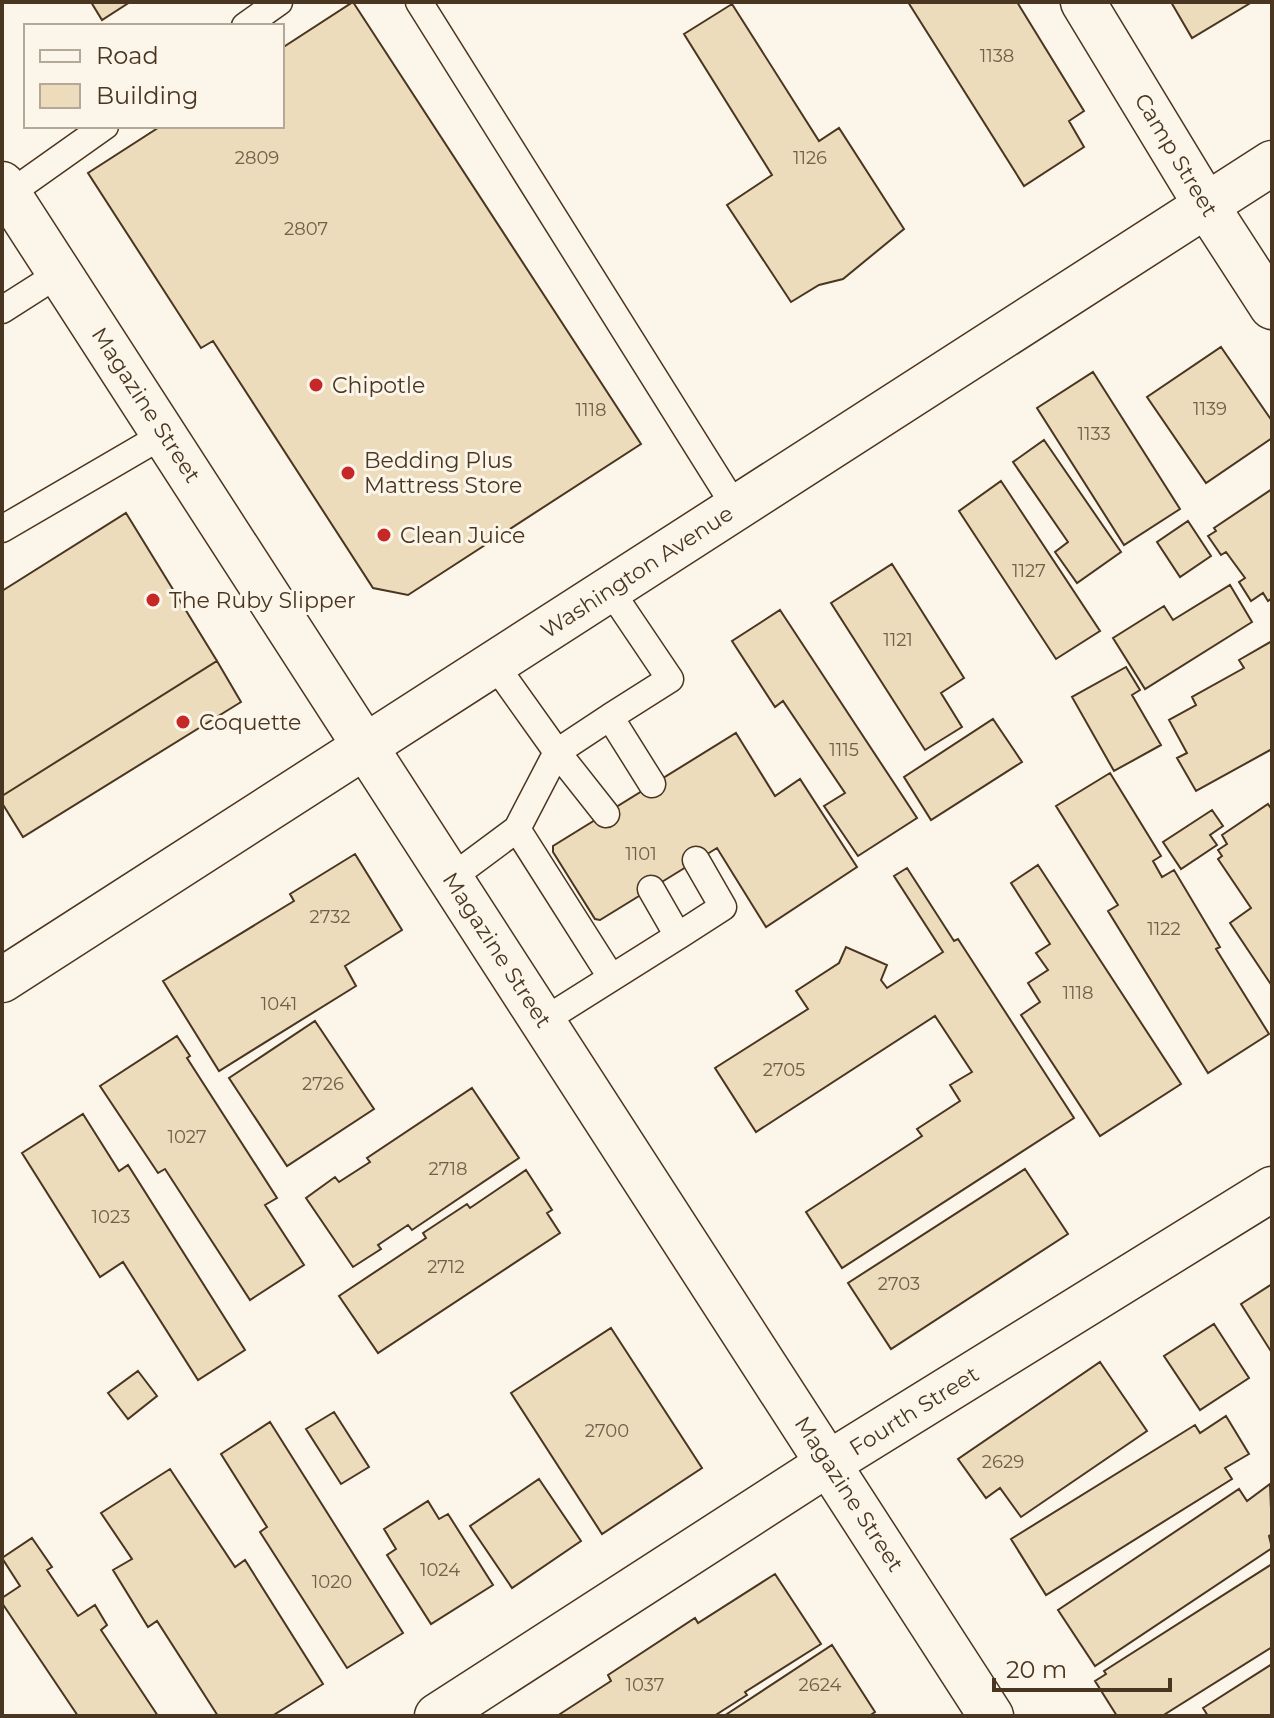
<svg xmlns="http://www.w3.org/2000/svg" width="1274" height="1718" font-family="Montserrat,sans-serif">
<rect width="100%" height="100%" fill="#fbf6e9"/>
<!-- building -->
<path fill="#ecdcbc" stroke="#4a3520" stroke-width="2" d="M91,2H130L102,20Z
M353,2L641,444L408,595L373,588L213,341L201,348L88,173L161,126H282V48Z
M908,2H1017L1084,111L1069,121L1084,147L1024,186Z
M1171,2H1252L1192,38Z
M732,4L819,141L839,128L904,229L843,279L819,285L791,302L727,205L772,175L684,34Z
M1221,347L1272,421V438L1206,483L1147,397Z
M1093,372L1180,509L1124,545L1037,408Z
M1044,440L1121,552L1077,583L1055,552L1068,542L1013,462Z
M1001,481L1100,631L1056,659L959,511Z
M1272,489V598L1268,601L1263,593L1251,601L1239,582L1245,578L1226,552L1221,555L1208,536L1216,531L1214,528Z
M126,513L217,661L2,796V591Z
M1188,521L1211,556L1180,577L1157,542Z
M892,564L964,678L941,693L962,727L925,750L831,603Z
M1230,585L1252,622L1145,689L1113,638L1164,606L1173,620Z
M780,610L917,818L858,856L824,806L845,793L783,701L775,707L732,641Z
M1272,641V749L1196,791L1177,758L1187,753L1169,720L1196,705L1192,697L1244,668L1239,660Z
M217,661L241,702L23,837L2,803V796Z
M1126,667L1140,690L1132,695L1161,745L1114,771L1072,697Z
M993,719L1022,762L931,820L904,777Z
M736,733L775,796L800,779L857,867L766,927L717,848L600,920L595,919L553,852V846Z
M1110,773L1161,856L1153,861L1162,877L1174,870L1220,947L1216,949L1269,1034L1208,1073L1108,911L1118,905L1056,806Z
M1268,804L1272,810V986L1230,923L1251,908L1218,859L1222,856L1218,850L1227,844L1222,835Z
M1212,810L1223,826L1210,835L1217,845L1181,869L1163,842Z
M355,854L402,930L345,966L356,986L219,1071L163,981L294,901L290,894Z
M1038,865L1181,1084L1100,1136L1021,1015L1040,1002L1028,983L1048,970L1036,953L1050,944L1011,883Z
M907,868L954,941L958,939L1074,1118L842,1268L806,1212L922,1136L917,1129L960,1101L950,1085L972,1072L935,1016L756,1132L715,1068L808,1009L796,991L839,963L846,947L887,965L881,980L887,988L943,952L894,876Z
M315,1021L374,1109L287,1166L229,1078Z
M177,1036L190,1056L187,1058L277,1198L265,1205L304,1265L250,1300L165,1169L158,1173L100,1086Z
M472,1088L519,1158L412,1230L408,1225L378,1245L381,1249L353,1267L306,1198L335,1177L339,1182L370,1162L367,1158Z
M83,1114L119,1171L128,1165L245,1350L198,1380L123,1262L100,1277L22,1153Z
M1025,1169L1068,1234L891,1349L848,1283Z
M526,1170L552,1210L547,1213L560,1233L378,1353L339,1296L426,1238L423,1233L467,1204L470,1208Z
M1272,1284V1353L1241,1304Z
M1214,1324L1249,1378L1200,1410L1164,1356Z
M611,1328L702,1468L602,1534L511,1393Z
M1100,1362L1147,1431L1021,1517L1000,1488L986,1498L958,1459Z
M138,1371L157,1396L128,1419L108,1393Z
M334,1412L369,1467L341,1484L306,1429Z
M1226,1416L1249,1454L1225,1468L1232,1479L1046,1595L1011,1539L1195,1425L1200,1433Z
M270,1422L403,1633L347,1668L260,1532L267,1527L221,1454Z
M170,1469L235,1567L245,1560L323,1684L272,1716H218L157,1621L148,1627L113,1570L132,1559L101,1513Z
M539,1479L581,1541L512,1588L470,1526Z
M1270,1484L1272,1534L1269,1536L1272,1548L1095,1666L1058,1610L1239,1489L1247,1501Z
M428,1501L439,1519L448,1514L493,1585L431,1624L387,1555L396,1549L384,1529Z
M32,1538L52,1567L47,1570L78,1616L95,1605L107,1625L101,1630L158,1716H78L2,1603V1598L20,1586L2,1558Z
M1272,1564V1647L1162,1716H1117L1095,1681L1106,1674L1104,1671Z
M775,1574L821,1644L745,1692L747,1695L714,1716H561L560,1714L611,1681L608,1675L695,1618L698,1623Z
M832,1645L875,1712L869,1716H724Z
M1272,1664V1716H1208L1203,1708Z"/>
<g fill="none" stroke-linecap="round" stroke-linejoin="round">
<defs>
<path id="lane" d="M419,2L736,508
M245,26L279,2
M9,194L105,126
M2,310L60,273
M2,529L165,434
M610,590L670,679L610,717
M495,665L557,752L606,814
M517,829L611,977
M451,878L517,829L557,752L610,717L652,784
M678,936L723,907L696,860
M543,1021L678,936L651,889"/>
<path id="street" d="M1083,2L1206,205L1272,307
M2,980L1272,163
M437,1716L829,1463L1272,1189"/>
<path id="secondary" d="M2,184L991,1716"/>
</defs>
<!-- lane casing -->
<use href="#lane" stroke="#4a3520" stroke-width="29"/>
<!-- street casing -->
<use href="#street" stroke="#4a3520" stroke-width="47"/>
<!-- secondary casing -->
<use href="#secondary" stroke="#4a3520" stroke-width="47"/>
<!-- lane -->
<use href="#lane" stroke="#fbf6e9" stroke-width="26"/>
<!-- street -->
<use href="#street" stroke="#fbf6e9" stroke-width="44"/>
<!-- secondary -->
<use href="#secondary" stroke="#fbf6e9" stroke-width="44"/>
</g>
<!-- markers -->
<g fill="#c62828" stroke="#fbf6e9" stroke-width="3">
<circle cx="316" cy="385" r="8"/>
<circle cx="348" cy="473" r="8"/>
<circle cx="384" cy="535" r="8"/>
<circle cx="153" cy="600" r="8"/>
<circle cx="183" cy="722" r="8"/>
</g>
<g text-anchor="middle" dominant-baseline="central" stroke-width="6" stroke-linejoin="round" paint-order="stroke">
<!-- number labels -->
<g font-size="18" fill="#725f47">
<text x="997" y="56">1138</text>
<text x="257" y="158">2809</text>
<text x="810" y="158">1126</text>
<text x="306" y="229">2807</text>
<text x="1210" y="409">1139</text>
<text x="591" y="410">1118</text>
<text x="1094" y="434">1133</text>
<text x="1029" y="571">1127</text>
<text x="898" y="640">1121</text>
<text x="844" y="750">1115</text>
<text x="641" y="854">1101</text>
<text x="330" y="917">2732</text>
<text x="1164" y="929">1122</text>
<text x="1078" y="993">1118</text>
<text x="279" y="1004">1041</text>
<text x="784" y="1070">2705</text>
<text x="323" y="1084">2726</text>
<text x="187" y="1137">1027</text>
<text x="448" y="1169">2718</text>
<text x="111" y="1217">1023</text>
<text x="446" y="1267">2712</text>
<text x="899" y="1284">2703</text>
<text x="607" y="1431">2700</text>
<text x="1003" y="1462">2629</text>
<text x="440" y="1570">1024</text>
<text x="332" y="1582">1020</text>
<text x="645" y="1685">1037</text>
<text x="820" y="1685">2624</text>
</g>
<!-- street labels -->
<g font-size="22" fill="#4a3520" stroke="#fbf6e9">
<text transform="translate(1176 155) rotate(59)">Camp Street</text>
<text transform="translate(146 405) rotate(57)">Magazine Street</text>
<text transform="translate(637 572) rotate(-33)">Washington Avenue</text>
<text transform="translate(497 950) rotate(57)">Magazine Street</text>
<text transform="translate(914 1411) rotate(-32)">Fourth Street</text>
<text transform="translate(849 1494) rotate(57)">Magazine Street</text>
</g>
<!-- poi labels -->
<g font-size="22" fill="#4a3520" stroke="#fbf6e9" text-anchor="start">
<text x="332" y="385">Chipotle</text>
<text x="364" y="460">Bedding Plus<tspan x="364" dy="25">Mattress Store</tspan></text>
<text x="400" y="535">Clean Juice</text>
<text x="169" y="600">The Ruby Slipper</text>
<text x="199" y="722">Coquette</text>
</g>
</g>
<!-- border -->
<rect width="1274" height="1718" fill="none" stroke="#4a3520" stroke-width="8"/>
<!-- legend -->
<rect x="24" y="24" width="260" height="104" fill="#fbf6e9" stroke="#b4a999" stroke-width="2"/>
<rect x="40" y="50" width="40" height="12" fill="#fbf6e9" stroke="#b4a999" stroke-width="2"/>
<text x="96" y="64" font-size="24" fill="#4a3520">Road</text>
<rect x="40" y="84" width="40" height="24" fill="#ecdcbc" stroke="#b4a999" stroke-width="2"/>
<text x="96" y="104" font-size="24" fill="#4a3520">Building</text>
<!-- scale -->
<path d="M994 1678v12h176v-12" fill="none" stroke="#4a3520" stroke-width="4"/>
<text x="1006" y="1678" font-size="24" fill="#4a3520" stroke="#fbf6e9" stroke-width="6" paint-order="stroke">20 m</text>
</svg>
